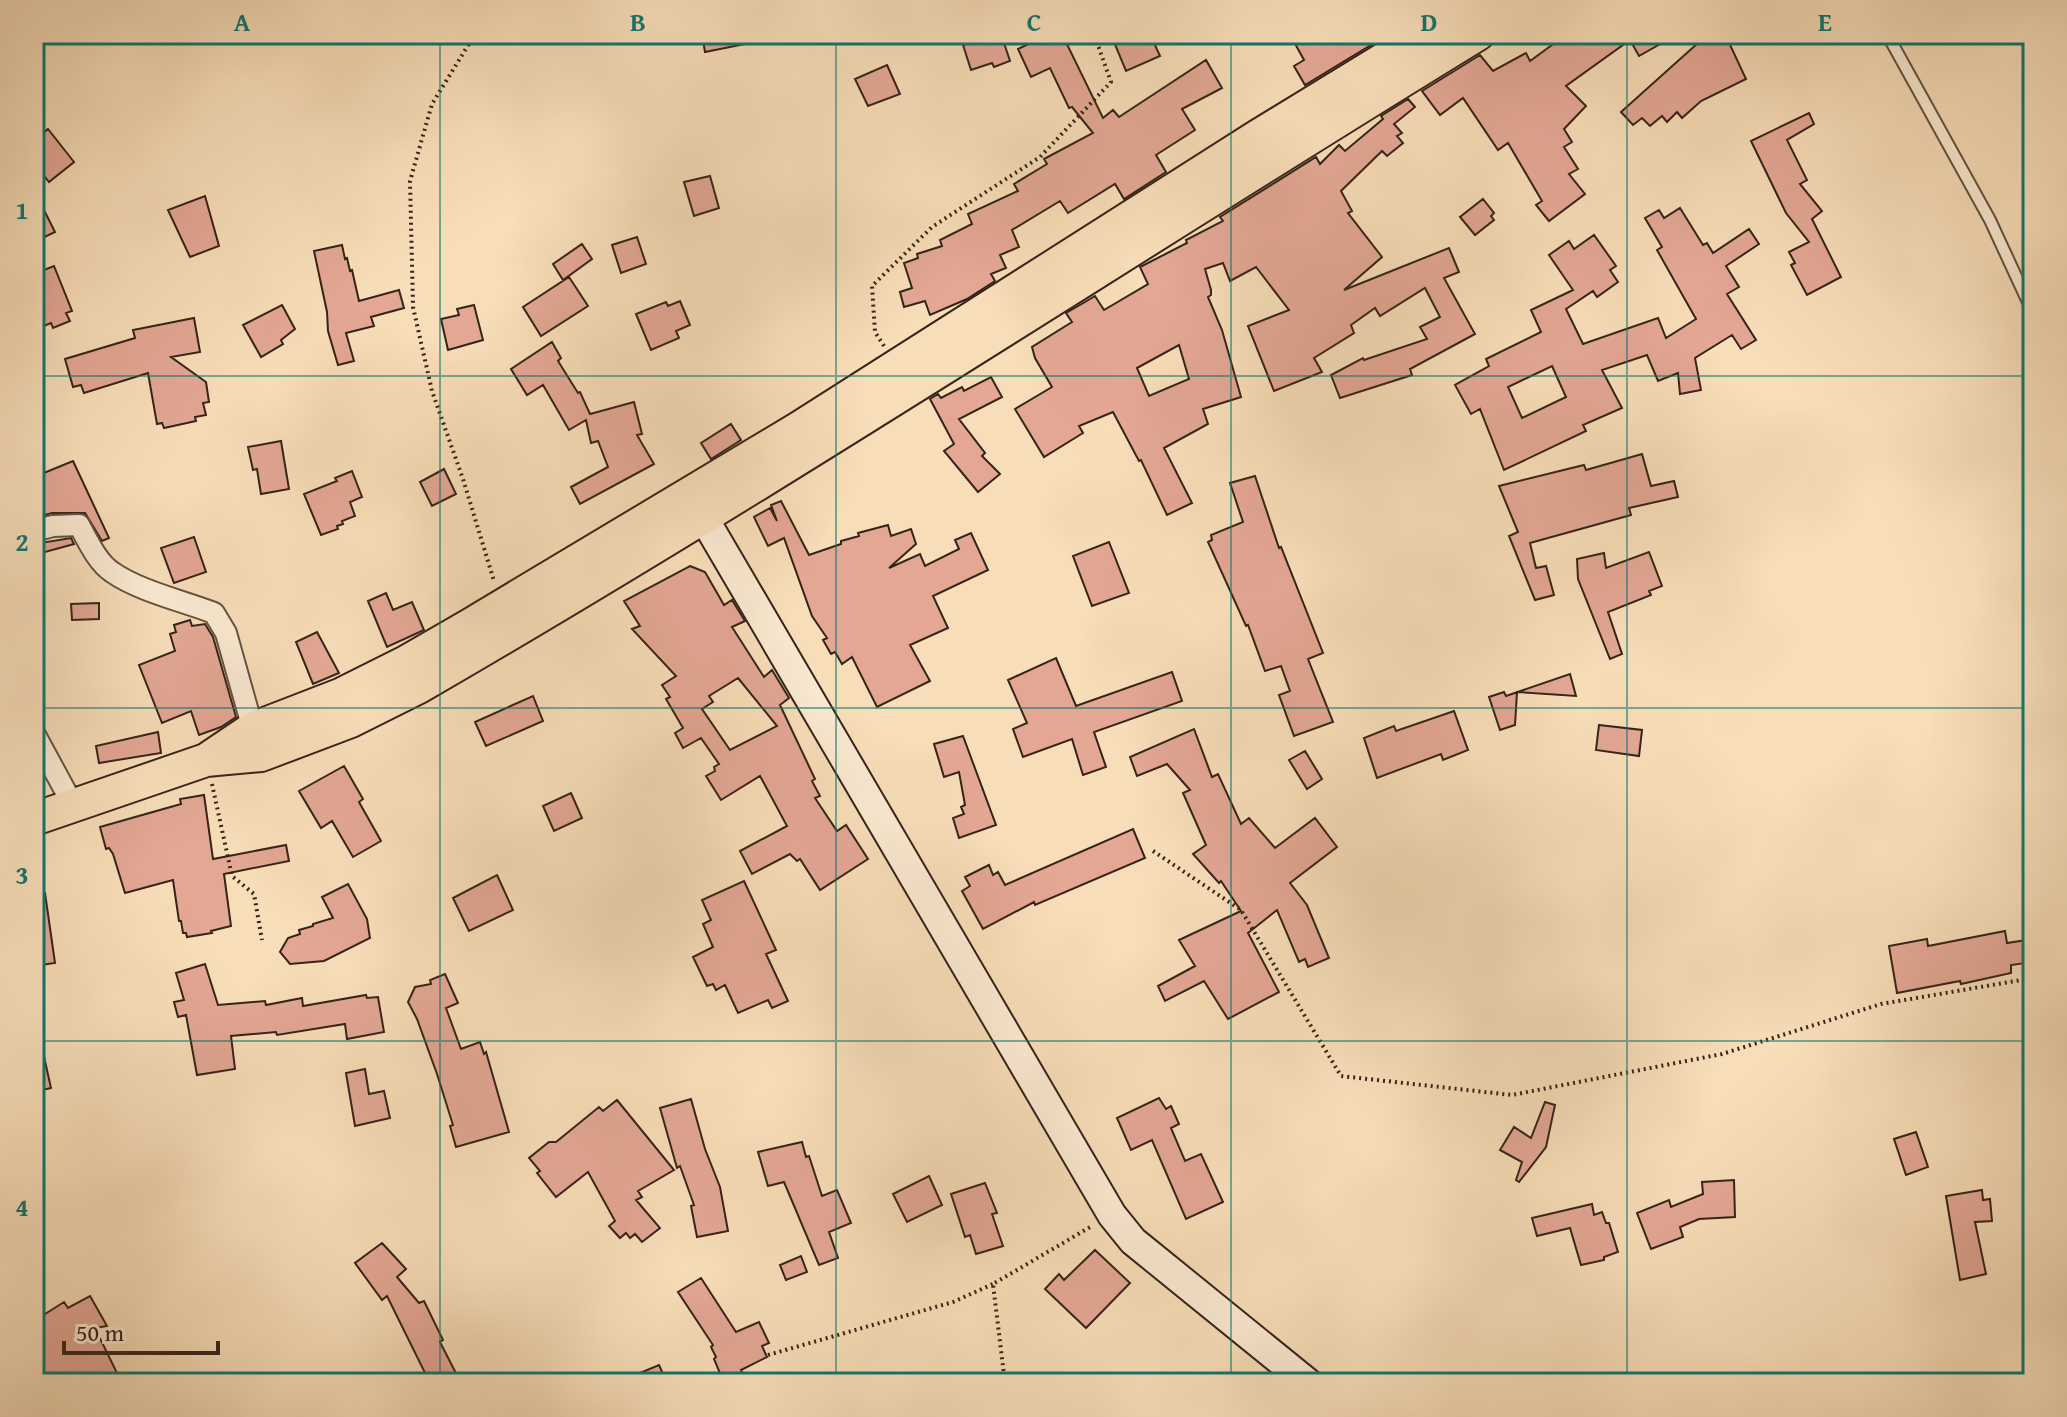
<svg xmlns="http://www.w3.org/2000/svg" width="2067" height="1417" font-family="'Gentium Book Plus',serif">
<rect width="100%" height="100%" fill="#f7ddb8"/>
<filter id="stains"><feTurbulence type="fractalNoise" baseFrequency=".0025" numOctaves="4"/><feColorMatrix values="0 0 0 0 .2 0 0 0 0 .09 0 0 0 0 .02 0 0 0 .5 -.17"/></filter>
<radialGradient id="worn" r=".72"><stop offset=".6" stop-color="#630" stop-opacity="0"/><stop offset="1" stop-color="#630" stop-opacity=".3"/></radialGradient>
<!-- building -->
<path fill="#e3a794" stroke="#362319" stroke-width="2" fill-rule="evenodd" d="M702,34H754L755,42L705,52Z
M984,34H1001L1010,61L994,67L992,63L971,70L963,45L985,38Z
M1049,34H1062L1103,118L1113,110L1119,117L1206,60L1222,88L1182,109L1195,130L1156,155L1166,172L1124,199L1115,184L1068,213L1060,201L1012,230L1019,247L1000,255L1006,268L991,274L995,281L967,299L930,315L925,301L904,307L900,292L912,288L904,263L918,258L917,254L942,246L940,240L972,224L968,214L1018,191L1014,184L1047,164L1044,159L1093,133L1072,107L1069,108L1050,68L1031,77L1018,49Z
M1114,34H1150L1160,56L1126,71L1114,42L1117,41Z
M1308,34H1389L1305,85L1294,66L1304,60L1294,42Z
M1567,34H1678L1639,56L1630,40L1566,86L1586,106L1564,129L1572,142L1564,147L1578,169L1569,174L1585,194L1549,221L1536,205L1542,201L1508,143L1498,150L1463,98L1440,115L1422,91L1480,55L1493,71L1526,53L1530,61Z
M1708,34H1725L1746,79L1701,101L1682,118L1677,112L1667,122L1662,116L1650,126L1642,118L1633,125L1621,112Z
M887,65L900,94L868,106L855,79Z
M1408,99L1415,107L1394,124L1402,133L1397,136L1403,143L1387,156L1382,151L1341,191L1352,211L1348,213L1382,257L1344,290L1449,248L1459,272L1444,278L1475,334L1410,369L1412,375L1340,398L1331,375L1363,358L1364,360L1427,339L1420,327L1440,317L1425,288L1380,316L1375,308L1351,325L1354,333L1314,358L1322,372L1274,391L1248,326L1289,310L1256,267L1230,281L1223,263L1205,269L1211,290V295L1208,297L1222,330L1241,397L1203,409L1208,424L1164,448L1192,503L1167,515L1141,460L1139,461L1113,412L1079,426L1083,433L1044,457L1015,409L1052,387L1035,358L1032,347L1072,322L1066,313L1085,302L1095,296L1104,310L1148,284L1140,267L1187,243L1186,240L1223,221L1220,217L1316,157L1320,164L1339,145L1345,151L1383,119L1381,116ZM1179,345L1189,379L1149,396L1137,368Z
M1809,113L1814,124L1787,140L1807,180L1800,184L1822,211L1812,219L1841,277L1807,295L1791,265L1795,263L1789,252L1809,242L1786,213L1751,141Z
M48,129L74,162L49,182L34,163V140Z
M710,176L719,208L694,216L684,182Z
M34,190L55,232L34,242Z
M205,196L219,246L190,257L168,210Z
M1483,199L1494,213L1491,216L1494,220L1475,235L1460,217Z
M1680,208L1703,245L1707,243L1713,253L1749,229L1759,244L1726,266L1739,287L1727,294L1756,340L1741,349L1732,335L1695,358L1701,390L1680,394L1678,373L1658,381L1647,355L1602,370L1622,408L1583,425L1586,431L1504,470L1480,409L1471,414L1455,385L1489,366L1486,359L1541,332L1531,310L1573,290L1549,255L1569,241L1574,249L1594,235L1616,266L1610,270L1618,282L1597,297L1593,291L1566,309L1583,344L1658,318L1666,338L1696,319L1657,250L1662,247L1645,218L1659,210L1664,218ZM1552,366L1566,397L1522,418L1508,387Z
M637,237L646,264L621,273L612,245Z
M582,244L592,259L563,280L553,264Z
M342,245L345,259L347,258L350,271L352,270L359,301L399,290L404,308L371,317L374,326L346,333L354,361L338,365L328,331L327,312L314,251Z
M54,266L72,311L66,313L70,321L53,328L51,323L34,330V274Z
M569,277L588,306L541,336L523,307Z
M680,301L690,325L676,331L679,338L651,350L636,314L666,302L668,306Z
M282,305L295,329L281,340L283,344L261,357L243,325Z
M474,305L483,340L448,350L441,319L459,315L457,309Z
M194,318L200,352L171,357L206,382L209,402L203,403L206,415L195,417L196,421L164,428L162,423L157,424L148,373L84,393L81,385L73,387L65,359L135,338L133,330Z
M552,342L561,358L558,361L578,393L580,392L590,414L634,402L642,434L637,435L654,464L580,504L571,487L608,467L598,441L591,443L586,420L569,430L543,385L527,395L511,369Z
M991,377L1002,397L959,419L985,453L982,456L1000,474L978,492L944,451L954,444L930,399L938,394L941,398L962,387L964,391Z
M731,424L741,440L711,459L701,443Z
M281,441L289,489L261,494L257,469L253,470L248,447Z
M1642,454L1651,486L1674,481L1678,497L1629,508L1631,515L1530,543L1536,568L1546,566L1554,595L1535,600L1509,536L1518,532L1499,486L1584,465L1586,470Z
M73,461L109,538L102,541L85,513H52L34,518V477Z
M444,469L456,494L432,506L420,482Z
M352,471L362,497L350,502L355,516L342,521L343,524L337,526L338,529L321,535L304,494L337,481L335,478Z
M1255,476L1279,548L1281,547L1323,653L1308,659L1333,722L1294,736L1279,695L1290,691L1281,666L1265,671L1248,625L1246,626L1208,542L1212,540L1211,535L1243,522L1230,483Z
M781,501L809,555L841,544V541L859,536L858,533L888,525L891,536L911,529L916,544L889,568L920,554L925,566L959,549L955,540L971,533L988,570L933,596L948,628L910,645L930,681L877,707L852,657L842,664L835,652L831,654L823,640L827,638L812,616L784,538L768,546L754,517L770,508L777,521L771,505Z
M194,537L206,572L174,583L161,548Z
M71,538L74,544L34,555V544Z
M1109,542L1129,593L1092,606L1073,556Z
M1649,552L1662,586L1649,591L1651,595L1608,612L1622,654L1610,659L1578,579L1577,559L1604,553L1606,568Z
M690,566L705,572L724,605L732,600L745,621L732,627L764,677L772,670L789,698L780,705L815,779L812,781L820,796L815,798L837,831L846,825L868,859L820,890L800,859L797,861L790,854L752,874L740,851L787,826L760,776L721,800L706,776L715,771L714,767L719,764L701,738L683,748L675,733L683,728L666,699L670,697L662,685L676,676L632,629L640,626L624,601ZM738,678L777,726L730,750L702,709L713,702L709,696Z
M386,593L393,610L412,602L424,630L387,647L368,601Z
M99,603V619L72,620L71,604Z
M190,620L192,626L205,624L213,637L236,717L221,727L199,735L191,711L162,723L139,665L175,651L170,634L176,632L174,625Z
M317,632L339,673L313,684L296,642Z
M1056,658L1076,706L1172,672L1182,701L1094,732L1106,767L1083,775L1072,739L1023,757L1013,729L1027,723L1008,680Z
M1570,674L1576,696L1517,692L1515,725L1500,730L1489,697L1504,692L1506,696Z
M533,696L543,721L486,746L475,722Z
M1454,711L1468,750L1443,760L1441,754L1377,778L1364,738L1394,726L1396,731Z
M1599,725L1642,730L1639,756L1596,750Z
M1194,729L1212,777L1218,774L1241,824L1249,818L1275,848L1315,818L1337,847L1290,883L1307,905L1329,958L1308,967L1305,959L1299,962L1277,910L1248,933L1279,992L1228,1019L1204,981L1165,1001L1158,986L1195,966L1179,940L1241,911L1221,881L1219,883L1193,854L1206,845L1183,793L1190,790L1167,764L1137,776L1130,757Z
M158,732L161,753L99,763L96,746Z
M963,736L996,825L959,838L953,818L964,814L961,807L965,805L959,772L944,777L934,744Z
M1305,751L1322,779L1307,789L1289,760Z
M344,766L363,799L359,802L381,841L353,857L332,821L321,828L299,791Z
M571,793L582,818L554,831L543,806Z
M204,795L213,859L286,845L289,861L224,874L231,926L211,931L212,933L187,937L186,933H183L181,921H179L173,880L125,893L113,854L109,848L106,849L100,827L181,804L180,799Z
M1133,829L1145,858L1035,905L1034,902L983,929L962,891L970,886L965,877L989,865L993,875L998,872L1005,885Z
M497,875L513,910L469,931L453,898Z
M744,881L776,950L766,954L788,1001L772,1008L768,1000L738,1013L725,985L716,990L713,984L707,986L693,957L713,947L703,924L711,920L702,900Z
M348,884L367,919L370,938L324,961L290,964L280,952L288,938L300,934L299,930L313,926V924L333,918L322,897Z
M34,893H45L55,963L34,966Z
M2005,931L2007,943L2033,939V962L2011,965V973L1961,984L1960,981L1897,993L1889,946L1927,939L1928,946Z
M205,964L218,1005L265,1001L266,1005L302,998L303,1006L366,995L367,998L378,997L384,1032L347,1039L345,1024L277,1035L276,1032L231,1036L235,1069L197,1075L186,1015L178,1017L174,1002L184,1000L176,973Z
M445,974L458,1003L446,1008L461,1049L480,1042L484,1054L486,1052L509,1132L456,1147L450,1126L453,1125L437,1074L417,1019L408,1002L415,987L431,984L430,980Z
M34,1043H41L51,1088L34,1092Z
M365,1069L369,1094L384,1091L390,1118L355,1126L346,1073Z
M1159,1098L1166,1109L1171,1106L1179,1124L1171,1128L1185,1161L1201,1154L1223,1202L1186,1219L1152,1140L1131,1150L1117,1118Z
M691,1099L705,1149L720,1187L728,1231L697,1237L691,1206L694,1205L680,1166L677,1168L660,1108Z
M617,1100L674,1170L638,1191L642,1197L636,1200L660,1228L642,1242L635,1234L630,1238L626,1233L620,1238L609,1226L615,1221L588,1172L556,1197L537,1173L540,1171L529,1158L549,1142H556L599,1107L603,1111Z
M1545,1102L1555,1105L1546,1147L1519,1182L1516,1180L1522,1162L1500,1150L1514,1127L1531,1138Z
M1916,1132L1928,1167L1906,1175L1894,1139Z
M802,1142L806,1157L809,1156L822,1196L837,1190L851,1223L829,1232L838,1258L819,1265L784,1182L768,1186L758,1152Z
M929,1176L942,1205L907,1222L893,1194Z
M1734,1180L1735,1217L1699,1219L1680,1227L1683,1237L1651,1249L1637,1213L1669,1200L1671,1207L1703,1194L1702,1182Z
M985,1183L997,1213L992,1214L1003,1246L976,1254L970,1235L965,1237L951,1194Z
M1982,1190L1983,1200L1990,1199L1992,1221L1975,1222L1986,1274L1960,1280L1946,1196Z
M1592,1204L1594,1215L1602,1212L1606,1223H1609L1618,1252L1604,1257V1260L1581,1265L1570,1228L1537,1236L1532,1218Z
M382,1243L406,1269L397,1277L419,1303L424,1301L443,1340L440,1342L461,1383H430L387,1296L382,1300L355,1263Z
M1095,1250L1130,1283L1086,1328L1045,1289L1059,1274L1064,1280Z
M801,1256L807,1272L786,1280L780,1265Z
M701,1278L736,1332L759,1322L769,1343L762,1346L767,1357L741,1370L748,1383H724L714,1359L716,1357L711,1347L713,1345L678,1292Z
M90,1296L107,1326L95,1328L117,1373L118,1383H40L34,1369V1321L64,1302L68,1308Z
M659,1365L667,1383H616Z"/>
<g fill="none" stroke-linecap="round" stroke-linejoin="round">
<defs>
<path id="lane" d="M1887,34L1990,220L2033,313"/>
<path id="street" d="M34,531L53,526L79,525C88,541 97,562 112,572C139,591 183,601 214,613L226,633L256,740
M34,733L73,805"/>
<path id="secondary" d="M692,498L1112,1215L1133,1241L1308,1383"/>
<path id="primary" d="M209,758L252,729L340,695L406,662L470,625L799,428L1258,136L1425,34
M34,819L206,760L261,755L351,721L419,687C778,479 1124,251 1478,34"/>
</defs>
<!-- lane casing -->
<use href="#lane" stroke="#665241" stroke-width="14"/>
<!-- street casing -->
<use href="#street" stroke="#665241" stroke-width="24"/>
<!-- secondary casing -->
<use href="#secondary" stroke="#362319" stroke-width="32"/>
<!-- primary casing -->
<use href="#primary" stroke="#362319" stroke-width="36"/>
<!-- path -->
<path stroke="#362319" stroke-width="4" stroke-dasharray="2 4" stroke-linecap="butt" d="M475,34L432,104L410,181L413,307L432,391L463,479L494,581
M884,346L875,332L872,286L932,227L1040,157L1111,82L1094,34
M212,784L232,876L254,894L262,940
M1153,851L1241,910L1341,1076L1512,1095L1722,1054L1881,1004L2033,978
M768,1355L953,1302L993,1284
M1005,1383L993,1284L1092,1226"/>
<!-- lane -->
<use href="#lane" stroke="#fae9d1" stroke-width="10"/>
<!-- street -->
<use href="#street" stroke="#fae9d1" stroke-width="20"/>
<!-- secondary -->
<use href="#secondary" stroke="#fae9d1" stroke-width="28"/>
<!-- primary -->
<use href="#primary" stroke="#f7ddb8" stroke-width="32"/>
</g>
<!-- grid -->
<path fill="none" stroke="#0f766e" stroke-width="2" stroke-opacity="0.55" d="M440,34V1383M836,34V1383M1231,34V1383M1627,34V1383M34,376H2033M34,708H2033M34,1041H2033"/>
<!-- margin -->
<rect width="2067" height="1417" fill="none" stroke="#f7ddb8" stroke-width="88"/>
<!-- scale -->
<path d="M64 1341v12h154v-12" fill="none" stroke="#362319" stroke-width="4"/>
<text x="76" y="1341" font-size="24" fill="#362319" stroke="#fae9d1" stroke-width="6" paint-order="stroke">50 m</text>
<rect x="44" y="44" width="1979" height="1329" fill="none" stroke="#0f766e" stroke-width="3"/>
<g font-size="26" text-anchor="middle" font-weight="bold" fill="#0f766e">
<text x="242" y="31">A</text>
<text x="638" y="31">B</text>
<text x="1034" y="31">C</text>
<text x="1429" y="31">D</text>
<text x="1825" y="31">E</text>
<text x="22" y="219">1</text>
<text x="22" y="551">2</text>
<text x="22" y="884">3</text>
<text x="22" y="1216">4</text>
</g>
<rect width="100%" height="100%" filter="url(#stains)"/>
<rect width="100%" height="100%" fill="url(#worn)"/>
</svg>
